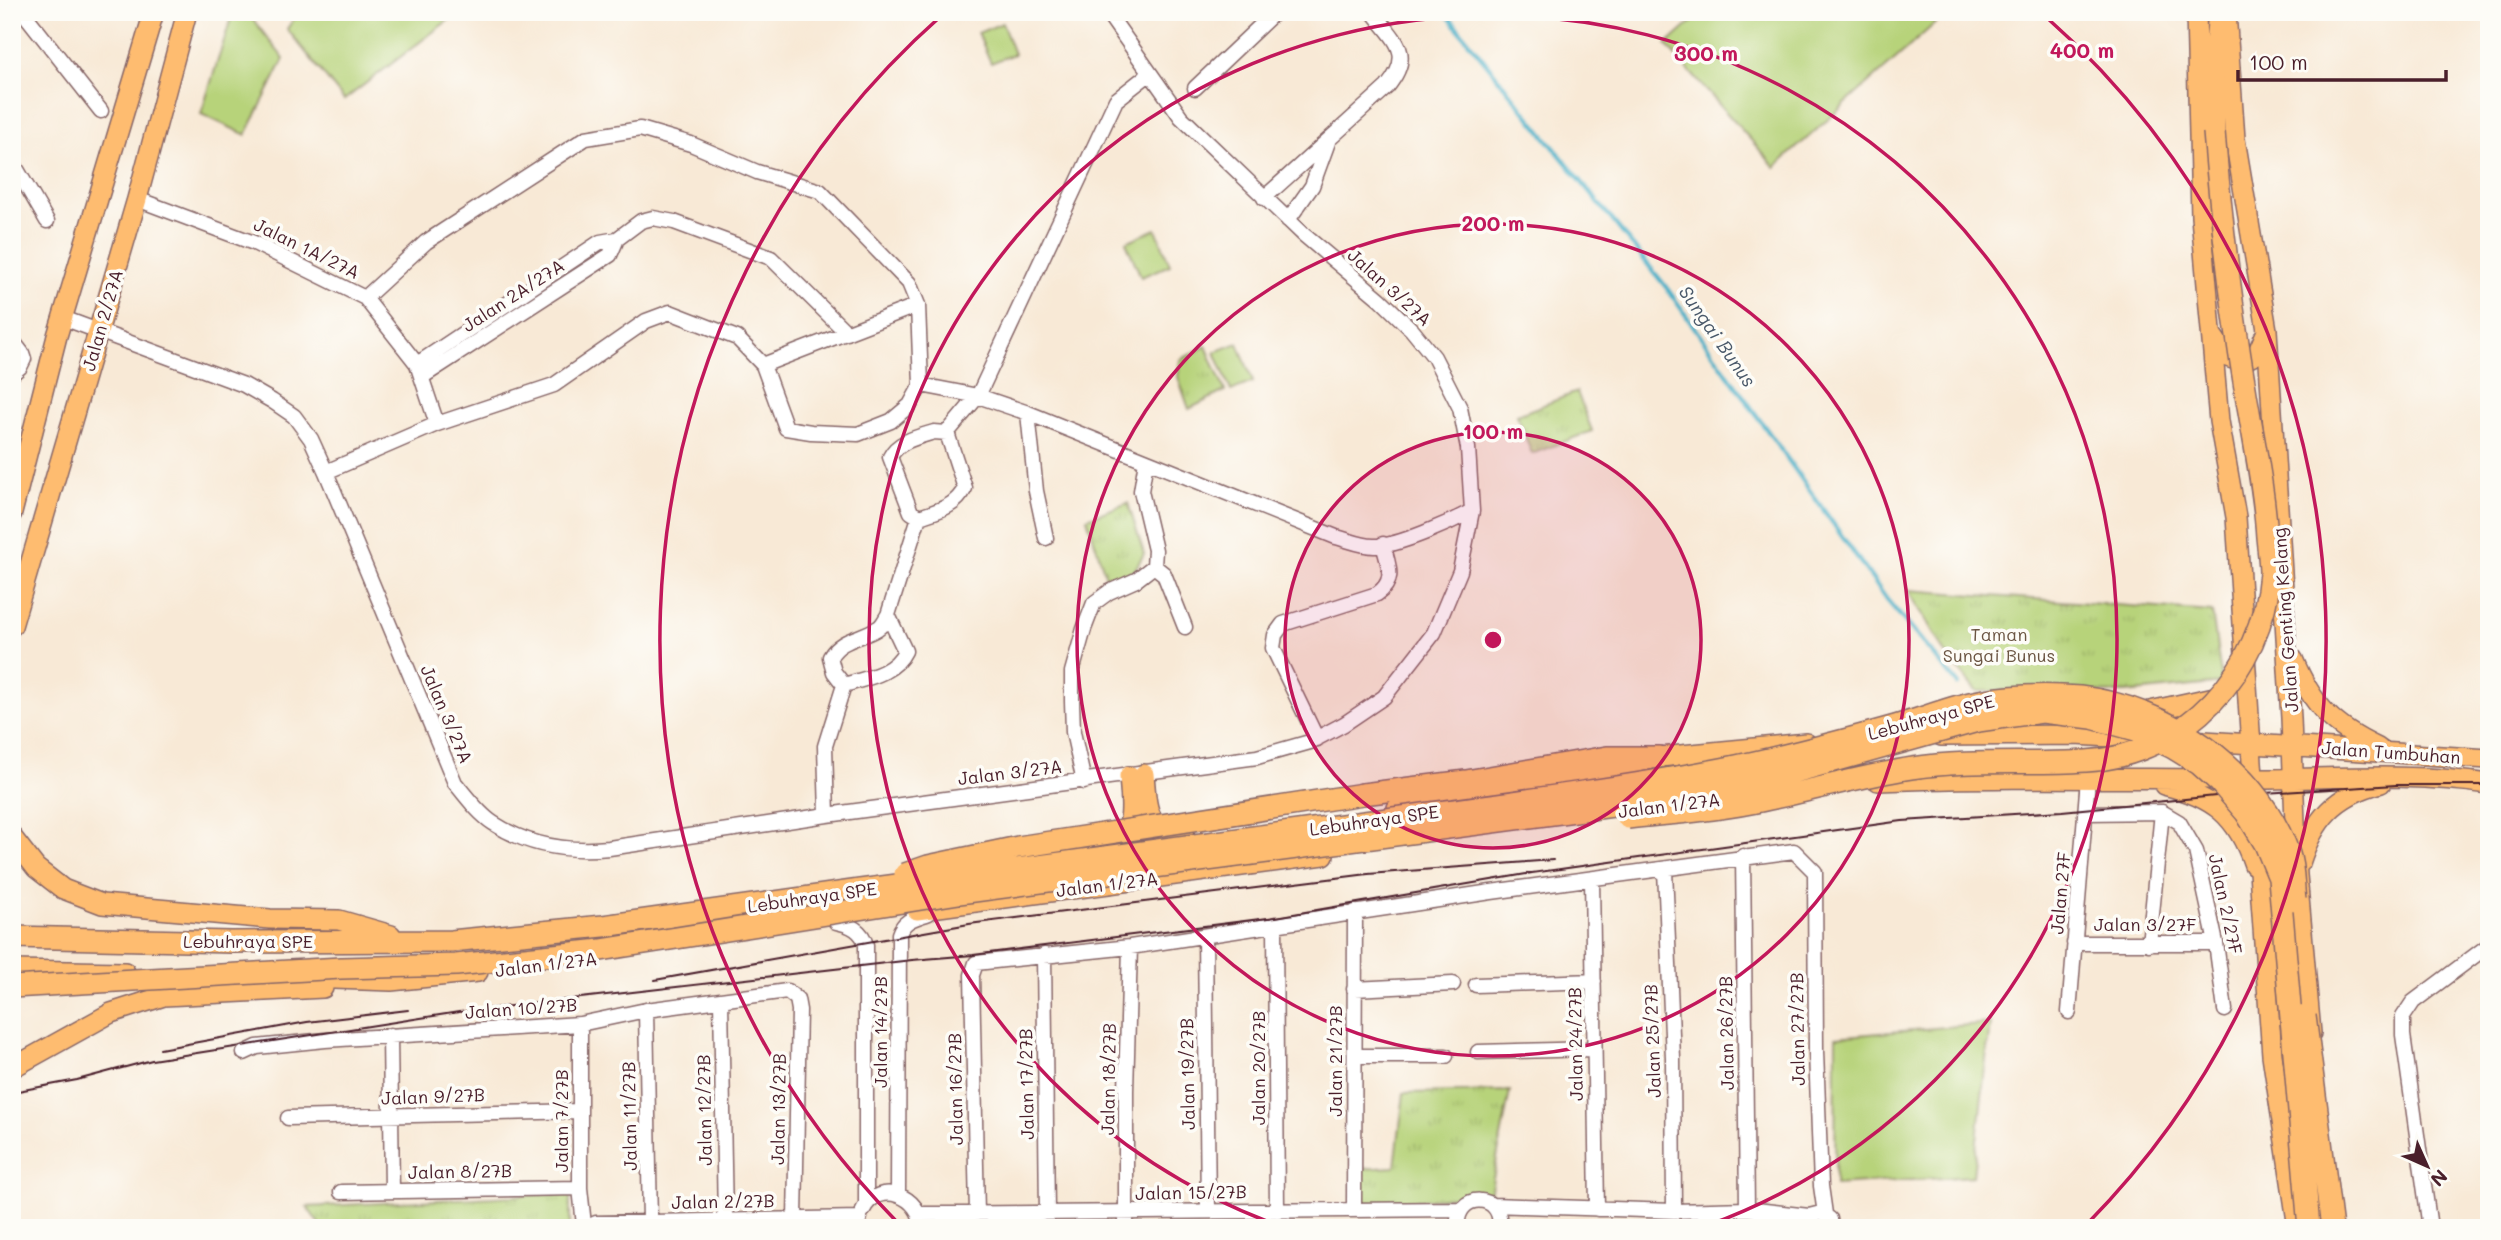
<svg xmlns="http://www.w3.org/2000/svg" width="2501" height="1240" font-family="Mali,sans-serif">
<defs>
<pattern id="grass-tufts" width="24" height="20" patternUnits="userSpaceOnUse" patternTransform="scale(1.75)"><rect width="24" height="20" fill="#b7d37a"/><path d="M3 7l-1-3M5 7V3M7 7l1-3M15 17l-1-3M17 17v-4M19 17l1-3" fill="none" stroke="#9fb56a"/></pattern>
</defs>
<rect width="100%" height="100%" fill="#fdfcf7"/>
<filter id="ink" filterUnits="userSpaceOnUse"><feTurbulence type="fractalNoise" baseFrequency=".0143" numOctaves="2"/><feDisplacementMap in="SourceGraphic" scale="14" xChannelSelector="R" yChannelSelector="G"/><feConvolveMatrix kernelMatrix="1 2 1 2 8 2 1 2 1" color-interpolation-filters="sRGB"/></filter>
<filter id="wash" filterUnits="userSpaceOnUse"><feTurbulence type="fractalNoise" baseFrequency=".00686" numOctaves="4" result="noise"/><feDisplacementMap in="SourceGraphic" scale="28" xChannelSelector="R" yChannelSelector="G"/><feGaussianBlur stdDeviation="1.57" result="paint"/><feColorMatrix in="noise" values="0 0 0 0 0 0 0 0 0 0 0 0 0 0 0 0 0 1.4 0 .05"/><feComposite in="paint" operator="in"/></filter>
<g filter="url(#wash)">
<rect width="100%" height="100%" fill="#f8e9d6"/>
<!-- grass -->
<path fill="url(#grass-tufts)" stroke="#807952" stroke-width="2" d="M1206,346L1225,391L1189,409L1178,377L1180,360Z
M1577,392L1592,431L1532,454L1517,415Z
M1128,503L1144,554L1134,571L1107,580L1087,518Z
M1908,590L2212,612L2222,683L2125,693L1976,691L1946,654Z
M1510,1091L1490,1194L1357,1205L1358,1169L1395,1167L1404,1093Z
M570,1193V1228H322L307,1207Z"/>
<!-- pitch -->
<path fill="#b7d37a" stroke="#807952" stroke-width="2" d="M233,12H247L284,59L246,135L201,114Z
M298,12H459L344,100L287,29Z
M1703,12H1934L1940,19L1775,167L1666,45Z
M1002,23L1014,54L991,63L978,33Z
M1156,229L1170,265L1141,277L1126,242Z
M1238,343L1253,382L1231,391L1215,352Z
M1990,1023L1973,1176L1835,1185L1836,1037Z"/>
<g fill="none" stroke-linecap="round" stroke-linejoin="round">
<!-- stream -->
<path stroke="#49b0c8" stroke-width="4.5" d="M1445,12L1666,287L1887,600L1958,684"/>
</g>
</g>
<g filter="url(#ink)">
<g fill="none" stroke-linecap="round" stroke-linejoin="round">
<defs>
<path id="minor" d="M23,12L101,111
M1195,88L1275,12
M12,161L47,221
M1264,198L1387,87C1415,53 1395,41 1373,12
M137,199L254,243L365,298L417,364L437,424L326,472
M1288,220L1312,186L1328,142
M365,298L426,242L586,138L640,129L691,144L757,172L820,191L909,283L918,305L921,385L910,405L891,421L858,434L811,432L786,428L763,365L737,338L670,312L646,321L554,385L437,424
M63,318L244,385L272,401L294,416L311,439L326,472L455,783C467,797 478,813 493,823C528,846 568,852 609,848L827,815L1257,757L1310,742L1344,724L1384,697L1434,633L1460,571L1472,511L1468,448L1460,408L1434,357L1412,330L1380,299L1304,235L1181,117L1107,12
M12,340L22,353L24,359L20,367L12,374
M417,364L600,242L617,239
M763,365L918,305
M422,377L610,255L617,239L641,221L653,218L674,222L771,258L847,333
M921,385L978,396L1028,413L1336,537C1348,540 1362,546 1374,546C1397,547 1451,522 1472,511
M1028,413L1036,491L1046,538
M934,432L947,433L965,488C956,507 937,511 919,517L911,512L890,457C898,441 918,437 934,432Z
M947,433L978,396L1116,100L1149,74
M1154,566L1164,574L1185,627
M888,615L905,651C894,674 867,678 844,685L834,672L830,657C841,638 861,639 878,628C883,625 885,619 888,615L919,517
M1317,739L1273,648L1275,635L1283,624L1377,594C1397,580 1388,565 1383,544
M1084,782L1073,732L1072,701V672L1084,629L1094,603L1109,592L1136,580L1154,566L1155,550L1141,491L1146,461
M2086,813L2162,812L2179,822L2196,851L2216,943L2225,1010
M827,815L825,746L844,685
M1743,856L1747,1209
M1665,870L1673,1058L1674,1211
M1592,879L1597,1209
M836,922C851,925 862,930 866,945V1205
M1275,924L1277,1211
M1205,936L1208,1211
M2074,943H2216
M2149,944L2162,812
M1044,955L1047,1213
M1476,985L1594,981
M1354,989L1453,984
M721,1000L725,1220
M646,1010L650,1222
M2069,1012L2088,778
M580,1024V1188L584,1225
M390,1035L392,1191
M1478,1052L1594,1049
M244,1053L257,1047L325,1040L580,1024L646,1010L787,991L797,999L799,1010L795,1219
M1355,1056H1446
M288,1118L580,1111
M341,1192L580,1188
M898,1194L899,934C904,919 916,918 929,913
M1492,1205L1674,1211L1747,1209L1809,1216
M863,1210C878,1179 923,1196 921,1228
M1354,1210L1355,912
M920,1214L1462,1209
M977,1214L972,975L976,963L1130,947L1491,892L1794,851L1815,872L1816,1051L1821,1186L1825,1214
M588,1227L596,1223L860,1218
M1126,1228V1091L1130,947
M1458,1228C1454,1191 1505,1192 1499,1228
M1806,1228L1809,1216L1821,1213L1830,1219L1831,1228
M2430,1228L2403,1035V1017L2413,1002L2489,945"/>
<path id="major" d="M2196,12L2201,217L2219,421L2236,517L2254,792
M2226,12L2235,139L2267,330L2291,718L2297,875L2311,1033
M2212,335L2227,357L2241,362L2257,354L2267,331
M12,513L57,336L154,12
M12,626L137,199L187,12
M2293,659C2312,705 2333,727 2378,748
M2136,714L2219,696
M1941,736L2075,735L2149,739
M2189,740L2489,759
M1144,774C1147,807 1145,831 1185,836
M1878,781C2002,776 2126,779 2250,779C2330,779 2409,772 2489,784
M2164,785C2213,797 2237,815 2254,865
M1397,808L1599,772L1660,757L1806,743
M2256,829L2272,1055L2298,1228
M12,837L36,868L63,889L102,904L270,919L339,920L391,935
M1108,848C1138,829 1131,807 1129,776
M2300,863C2314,819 2335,795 2381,783
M917,910L1324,855
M12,970L125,972
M306,978L391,981L478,972
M12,1068L111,1013L164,996L323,988"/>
<path id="highway" d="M2214,132L2213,77L2219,12
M1363,794L1466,781L1607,757H1660
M12,937L231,942L451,941L603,926L860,890"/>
</defs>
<!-- minor casing -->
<use href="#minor" stroke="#876667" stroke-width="17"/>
<!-- major casing -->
<use href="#major" stroke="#876667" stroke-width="22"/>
<!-- highway casing -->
<use href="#highway" stroke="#876667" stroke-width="24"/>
<!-- minor -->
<use href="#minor" stroke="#fff" stroke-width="14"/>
<!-- major -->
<use href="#major" stroke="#febc70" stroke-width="19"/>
<!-- highway -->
<use href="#highway" stroke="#febc70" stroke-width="21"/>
<!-- tram -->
<path stroke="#4a1f2b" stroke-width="2" d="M655,980L969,924L1368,874L1553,860
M160,1049L307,1022L408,1010
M18,1091L77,1080L152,1060L459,1012L912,960L973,955L1276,917L1532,873L1902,821L2062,811L2216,796L2396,785H2489"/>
<defs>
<path id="highway-bridge" d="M1628,818C1674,813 1721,810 1765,800C1814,790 1862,776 1912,768C1970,759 2028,765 2086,761C2186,756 2263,670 2270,573C2270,561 2268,548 2267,537C2264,487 2253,438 2245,388C2231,303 2221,218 2214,132
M905,874L928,866L1018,847L1363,794
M860,890C1030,867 1201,844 1372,821C1488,805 1605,791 1721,769C1779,758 1838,742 1895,726C1920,719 1945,709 1970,703C2002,695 2047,694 2080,697C2169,707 2257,768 2289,854C2294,868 2293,885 2295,900
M12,987L341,968L456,965L601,950L959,893L1651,801L1777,777L1978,721L2042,712L2092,718L2136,730L2173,748L2199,764L2220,783L2246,813L2265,844L2279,878L2309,1228
M2305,1016L2332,1228"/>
</defs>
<!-- highway-bridge casing -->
<use href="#highway-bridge" stroke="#876667" stroke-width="24" stroke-linecap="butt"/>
<!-- highway-bridge -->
<use href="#highway-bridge" stroke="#febc70" stroke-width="21"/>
</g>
</g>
<!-- distance rings -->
<circle cx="1493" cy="640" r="208" fill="#c2185b" fill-opacity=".12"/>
<g fill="none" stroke="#c2185b" stroke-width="3.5">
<circle cx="1493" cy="640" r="208"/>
<circle cx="1493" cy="640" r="416"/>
<path d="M1280 1226A624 624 0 1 1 1706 1226"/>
<path d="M899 1224A833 833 0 0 1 941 16M2045 16A833 833 0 0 1 2087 1224"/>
</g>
<g text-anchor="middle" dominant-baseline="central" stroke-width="7" stroke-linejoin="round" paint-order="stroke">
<!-- street labels -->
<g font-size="18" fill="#4a1f2b" stroke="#fdfcf7">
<text transform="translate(307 248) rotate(26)">Jalan 1A/27A</text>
<text transform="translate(1390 287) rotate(42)">Jalan 3/27A</text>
<text transform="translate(513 295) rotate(-33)">Jalan 2A/27A</text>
<text transform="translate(102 320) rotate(-74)">Jalan 2/27A</text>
<text transform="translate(2285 620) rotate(-94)">Jalan Genting Kelang</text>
<text transform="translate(447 714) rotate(67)">Jalan 3/27A</text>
<text transform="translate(1931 717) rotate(-15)">Lebuhraya SPE</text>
<text transform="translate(2391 752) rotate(4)">Jalan Tumbuhan</text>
<text transform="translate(1010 772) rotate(-7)">Jalan 3/27A</text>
<text transform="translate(1669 805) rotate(-7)">Jalan 1/27A</text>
<text transform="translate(1374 820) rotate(-8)">Lebuhraya SPE</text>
<text transform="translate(1107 884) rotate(-7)">Jalan 1/27A</text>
<text transform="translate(2060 893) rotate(-85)">Jalan 27F</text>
<text transform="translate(812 897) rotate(-8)">Lebuhraya SPE</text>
<text transform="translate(2226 904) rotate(78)">Jalan 2/27F</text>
<text x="2145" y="924">Jalan 3/27F</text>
<text x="248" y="941">Lebuhraya SPE</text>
<text transform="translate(546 964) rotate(-7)">Jalan 1/27A</text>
<text transform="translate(521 1008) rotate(-4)">Jalan 10/27B</text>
<text transform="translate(1797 1029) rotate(-91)">Jalan 27/27B</text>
<text transform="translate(880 1032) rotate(-90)">Jalan 14/27B</text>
<text transform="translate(1726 1033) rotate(-91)">Jalan 26/27B</text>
<text transform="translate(1652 1041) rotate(-92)">Jalan 25/27B</text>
<text transform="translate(1575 1044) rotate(-91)">Jalan 24/27B</text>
<text transform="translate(1335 1061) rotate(-90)">Jalan 21/27B</text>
<text transform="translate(1258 1068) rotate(-90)">Jalan 20/27B</text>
<text transform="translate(1187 1074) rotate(-91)">Jalan 19/27B</text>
<text transform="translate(1108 1079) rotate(-89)">Jalan 18/27B</text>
<text transform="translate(1026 1084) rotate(-91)">Jalan 17/27B</text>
<text transform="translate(955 1089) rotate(-91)">Jalan 16/27B</text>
<text transform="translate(433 1096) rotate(-2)">Jalan 9/27B</text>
<text transform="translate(778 1109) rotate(-89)">Jalan 13/27B</text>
<text transform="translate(704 1110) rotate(-91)">Jalan 12/27B</text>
<text transform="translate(629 1116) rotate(-91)">Jalan 11/27B</text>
<text transform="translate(561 1121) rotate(-90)">Jalan 7/27B</text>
<text transform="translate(460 1171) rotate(-1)">Jalan 8/27B</text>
<text transform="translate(1191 1192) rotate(-1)">Jalan 15/27B</text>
<text transform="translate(723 1201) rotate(-1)">Jalan 2/27B</text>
</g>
<!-- park labels -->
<g font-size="18" fill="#6b5543" stroke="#fdfcf7">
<text x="1999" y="634">Taman<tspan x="1999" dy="21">Sungai Bunus</tspan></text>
</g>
<!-- water labels -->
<g font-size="19" font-style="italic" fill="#4a596a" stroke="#fdfcf7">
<text transform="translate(1718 336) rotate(55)">Sungai Bunus</text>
</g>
</g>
<circle cx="1493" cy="640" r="10" fill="#c2185b" stroke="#fdfcf7" stroke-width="3.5"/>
<g font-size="21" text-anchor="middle" font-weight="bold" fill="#c2185b" stroke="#fdfcf7" stroke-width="7" stroke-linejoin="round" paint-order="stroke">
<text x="2082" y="58">400 m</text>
<text x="1706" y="61">300 m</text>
<text x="1493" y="231">200 m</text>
<text x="1493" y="439">100 m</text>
</g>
<!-- margin -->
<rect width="2501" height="1240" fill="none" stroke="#fdfcf7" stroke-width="42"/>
<!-- north arrow -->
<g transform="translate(2427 1166) rotate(135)" stroke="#fdfcf7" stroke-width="5" paint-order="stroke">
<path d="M0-5L12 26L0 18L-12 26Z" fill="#4a1f2b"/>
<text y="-10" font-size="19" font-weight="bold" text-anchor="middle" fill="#4a1f2b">N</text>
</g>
<!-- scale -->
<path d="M2238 70v10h208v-10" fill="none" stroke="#4a1f2b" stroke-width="3.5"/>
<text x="2249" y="70" font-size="21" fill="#4a1f2b" stroke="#fdfcf7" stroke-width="5" paint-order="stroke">100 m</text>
</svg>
